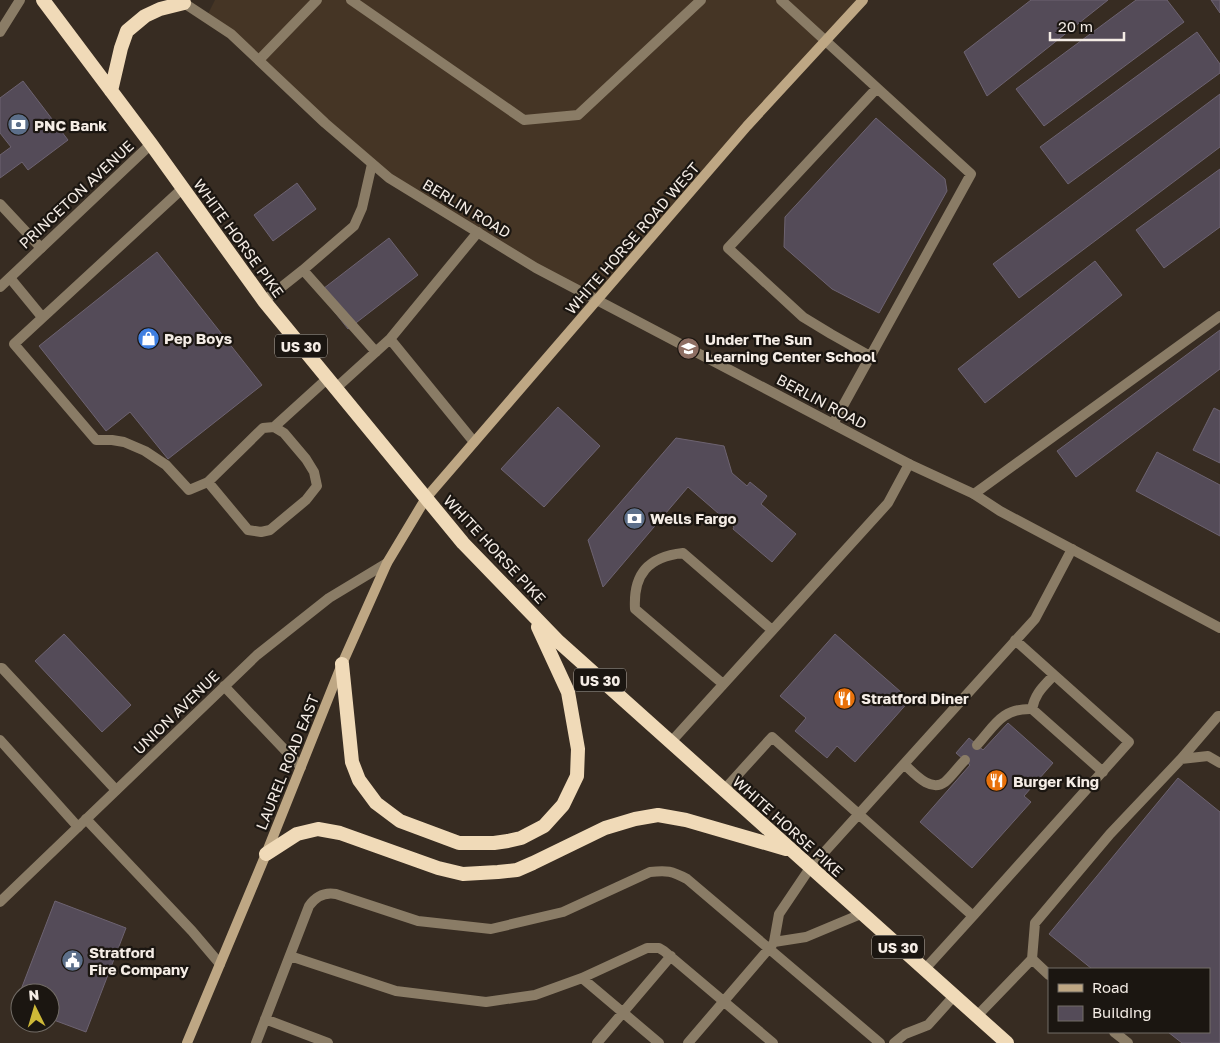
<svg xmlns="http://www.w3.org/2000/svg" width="1220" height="1043" font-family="'Golos Text',sans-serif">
<rect width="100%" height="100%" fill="#372c22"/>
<!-- built -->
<path fill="#453525" d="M215,0H863L597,300L389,178L206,18Z"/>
<!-- building -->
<path fill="#544b58" stroke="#6d6371" d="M1031,0H1108L987,96L964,52Z
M1136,0H1167L1184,22L1044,126L1016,89Z
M1211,0H1220V13Z
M1197,32L1220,64V73L1068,184L1040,147Z
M23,81L68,140L28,170L22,162L0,178V155L11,147L0,133V98Z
M1220,94V147L1019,298L993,264Z
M876,118L945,179L947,191L879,313L832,289L784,247L785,217Z
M1220,169V227L1164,268L1136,230Z
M297,183L316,209L273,241L254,215Z
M389,238L418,275L348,329L319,292Z
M157,252L262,385L168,459L130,412L106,431L39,346Z
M1095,261L1122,295L985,403L958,369Z
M1220,330V369L1076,477L1057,451Z
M558,407L600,446L544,507L501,469Z
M1214,408L1220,411V463L1193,450Z
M676,438L724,446L732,473L747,486L750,482L767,496L761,504L796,534L772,562L733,529L734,527L688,487L603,587L588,540Z
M1157,452L1220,485V536L1136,491Z
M64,634L131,705L102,732L35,661Z
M835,634L910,700L855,762L837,746L827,758L795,731L806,718L780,696Z
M1008,723L1053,763L1024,796L1031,802L972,868L920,822L970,765L956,753L969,738L983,750Z
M1178,778L1220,812V1043H1182L1168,1032H1209V969H1092L1049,934Z
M55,901L126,928L86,1032L51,1019L50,1023V993H20V1016L12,1013Z"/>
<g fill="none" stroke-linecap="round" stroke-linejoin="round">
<!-- service -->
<path stroke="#8a7c66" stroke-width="10" d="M351,0L524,120L578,115L701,0
M781,0L971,174L833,424
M0,32L20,0
M259,60L317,0
M183,188L14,344L96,440H112L124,442L145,451L166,465L189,490L208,482L248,530L261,532L270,530L306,500L317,486L314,472L306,459L284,433L274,427L263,428L208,482
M0,204L41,248
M303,270L354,226L362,208L372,164
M10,278L42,317
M264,301L303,270L376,352
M390,339L478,232
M870,356L831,334L803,317L728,248L877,88
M336,388L390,339L474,442
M274,427L328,378
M974,494L1220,316
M0,668H2L116,790
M723,684L635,609C633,574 648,557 683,553L772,630
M1032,709C1035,693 1043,687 1054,675
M0,740L78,827
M670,743L888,503L909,464
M977,745C995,725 1002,708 1032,709L1103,772
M1181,759L1218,716H1220
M904,764C914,773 930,793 945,782C952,776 958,767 965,760
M723,791L772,737L973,916L1129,742L1015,640
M86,819L192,931L220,964
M861,914L806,937L774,942L779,914L810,868L1035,619L1072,549
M290,956L396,991L486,1002L535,995L582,978L647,948H659L664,951L773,1043
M924,970L973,916
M1049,975L1032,959L1035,923L1110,834L1181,759L1208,756L1220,763
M582,978L659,1043
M977,1016L1032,959
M265,1019L328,1043
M1114,1032L1128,1043
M256,1043L309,906C316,896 325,892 336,894L418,921L491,929L563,912L650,872C667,870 672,871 687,879L880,1043
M597,1043L671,956
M688,1043L772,945
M894,1043L905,1034L928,1025L954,996"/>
<!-- minor -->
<path stroke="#8a7c66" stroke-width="10" d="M0,287L151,144
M224,686L301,767
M0,902L257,655L329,598L387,563"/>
<!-- tertiary -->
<path stroke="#8a7c66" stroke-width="10" d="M184,3L231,34L325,123L389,178L536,268L909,464L974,494L1000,511L1220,628"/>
<!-- secondary -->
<path stroke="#bea784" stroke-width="10" d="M187,1043L266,854L342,664L387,563L426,498L747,126L863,0"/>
<!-- trunk -->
<path stroke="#f0dab8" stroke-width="14" d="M43,0L151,144L264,301L463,543L559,642L1007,1043
M111,91L121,48L127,31L145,16L160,9L184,3
M342,664L352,762L359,780L376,803L400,821L459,843H494L508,841L521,838L544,826L563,805L577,776L578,749L568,692L538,627
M266,854L297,834L318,829L340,833L438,868L463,874L498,872L517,870L533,863L605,828L635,819L658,815L686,820L786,849"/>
</g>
<!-- icons -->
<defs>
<symbol id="bank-disc" viewBox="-11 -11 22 22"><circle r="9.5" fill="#5c6f8a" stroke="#1b1611"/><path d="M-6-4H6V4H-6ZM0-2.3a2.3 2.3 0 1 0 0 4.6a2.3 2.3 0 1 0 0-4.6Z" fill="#fff"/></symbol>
<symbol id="shop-disc" viewBox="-11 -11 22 22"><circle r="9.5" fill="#3f7fe0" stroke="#1b1611"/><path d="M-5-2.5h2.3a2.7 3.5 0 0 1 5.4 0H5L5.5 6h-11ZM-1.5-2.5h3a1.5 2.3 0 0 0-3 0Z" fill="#fff"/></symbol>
<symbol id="school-disc" viewBox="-11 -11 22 22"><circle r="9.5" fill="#8d6e63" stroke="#1b1611"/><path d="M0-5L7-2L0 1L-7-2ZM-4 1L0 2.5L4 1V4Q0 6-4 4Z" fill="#fff"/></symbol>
<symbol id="restaurant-disc" viewBox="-11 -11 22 22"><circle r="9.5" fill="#e8710a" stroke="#1b1611"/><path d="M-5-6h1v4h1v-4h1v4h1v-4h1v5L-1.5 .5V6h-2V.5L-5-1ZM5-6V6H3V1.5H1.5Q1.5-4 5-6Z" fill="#fff"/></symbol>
<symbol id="civic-disc" viewBox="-11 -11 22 22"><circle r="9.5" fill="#5c6f8a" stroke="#1b1611"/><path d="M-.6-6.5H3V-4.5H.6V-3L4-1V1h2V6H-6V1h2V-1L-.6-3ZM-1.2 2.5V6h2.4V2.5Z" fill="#fff"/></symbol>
</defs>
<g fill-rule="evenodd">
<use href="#bank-disc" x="6" y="112" width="25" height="25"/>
<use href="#shop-disc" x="136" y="326" width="25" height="25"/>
<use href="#school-disc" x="676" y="336" width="25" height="25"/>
<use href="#bank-disc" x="622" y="506" width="25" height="25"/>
<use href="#restaurant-disc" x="832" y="686" width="25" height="25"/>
<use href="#restaurant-disc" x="984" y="768" width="25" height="25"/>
<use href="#civic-disc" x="60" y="948" width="25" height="25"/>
</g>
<g text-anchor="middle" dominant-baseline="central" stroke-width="4.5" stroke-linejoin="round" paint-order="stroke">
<!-- shield labels -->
<g fill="#1b1611" stroke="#b3aca5" stroke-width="1">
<rect x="275" y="334.5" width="52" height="23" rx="4"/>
<rect x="574" y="668.5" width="52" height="23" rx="4"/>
<rect x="872" y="935.5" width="52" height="23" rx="4"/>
</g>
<g font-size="14" font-weight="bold" fill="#f4ece5">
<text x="301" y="346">US 30</text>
<text x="600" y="680">US 30</text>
<text x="898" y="947">US 30</text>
</g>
<!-- poi labels -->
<g font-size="15" font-weight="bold" fill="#f4ece5" stroke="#1b1611" text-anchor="start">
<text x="34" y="125">PNC Bank</text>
<text x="164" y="338">Pep Boys</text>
<text x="705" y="339">Under The Sun<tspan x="705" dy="17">Learning Center School</tspan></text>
<text x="650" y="518">Wells Fargo</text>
<text x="861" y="698">Stratford Diner</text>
<text x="1013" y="781">Burger King</text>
<text x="89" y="952">Stratford<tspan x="89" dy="17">Fire Company</tspan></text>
</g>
<!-- street labels -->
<g font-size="15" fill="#f4ece5" stroke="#1b1611">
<text transform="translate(76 194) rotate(-43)">PRINCETON AVENUE</text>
<text transform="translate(467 208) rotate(31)">BERLIN ROAD</text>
<text transform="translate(239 238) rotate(54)">WHITE HORSE PIKE</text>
<text transform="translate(632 238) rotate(-49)">WHITE HORSE ROAD WEST</text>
<text transform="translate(822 401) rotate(28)">BERLIN ROAD</text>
<text transform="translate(495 549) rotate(47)">WHITE HORSE PIKE</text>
<text transform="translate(176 712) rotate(-44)">UNION AVENUE</text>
<text transform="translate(287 762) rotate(-68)">LAUREL ROAD EAST</text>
<text transform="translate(788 826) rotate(42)">WHITE HORSE PIKE</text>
</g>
</g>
<!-- legend -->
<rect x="1048" y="968" width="162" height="65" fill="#1b1611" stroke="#726c66"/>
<rect x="1058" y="984" width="25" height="8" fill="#bea784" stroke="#726c66"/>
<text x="1092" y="993" font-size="15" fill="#f4ece5">Road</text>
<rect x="1058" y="1006" width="25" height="15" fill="#544b58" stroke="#726c66"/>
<text x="1092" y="1018" font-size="15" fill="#f4ece5">Building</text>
<!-- north arrow -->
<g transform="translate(35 1008) rotate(355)"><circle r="24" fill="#1b1611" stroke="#726c66"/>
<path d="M0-4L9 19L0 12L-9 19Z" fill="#ceb938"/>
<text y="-8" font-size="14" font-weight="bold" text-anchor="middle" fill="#f4ece5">N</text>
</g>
<!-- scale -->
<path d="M1050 32v8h74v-8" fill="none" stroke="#f4ece5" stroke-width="2.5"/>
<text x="1058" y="32" font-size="15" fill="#f4ece5" stroke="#1b1611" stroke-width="4" paint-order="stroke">20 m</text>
</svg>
